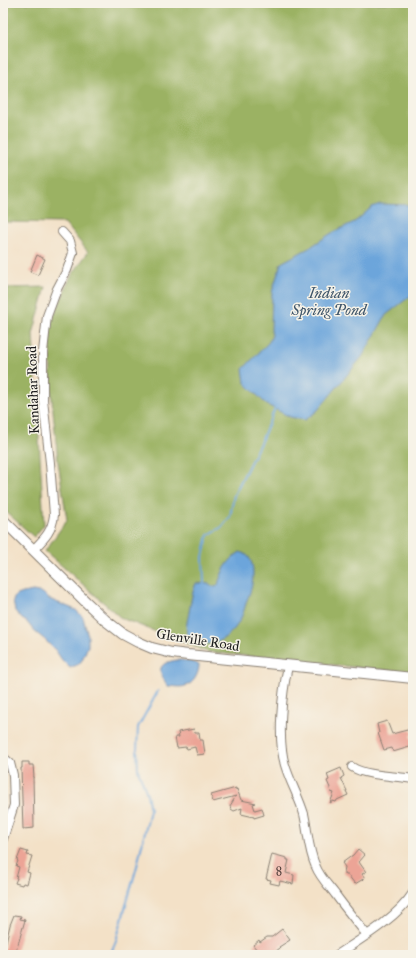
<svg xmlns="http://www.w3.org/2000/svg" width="416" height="958" font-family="'IM FELL Great Primer',serif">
<rect width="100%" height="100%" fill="#f7f3e8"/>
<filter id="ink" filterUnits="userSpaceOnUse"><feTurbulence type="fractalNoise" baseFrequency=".025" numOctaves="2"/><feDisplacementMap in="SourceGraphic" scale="8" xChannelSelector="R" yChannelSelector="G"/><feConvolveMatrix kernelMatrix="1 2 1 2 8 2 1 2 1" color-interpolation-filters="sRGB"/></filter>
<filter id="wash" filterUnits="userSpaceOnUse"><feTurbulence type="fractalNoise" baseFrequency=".012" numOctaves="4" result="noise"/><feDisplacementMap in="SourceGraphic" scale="16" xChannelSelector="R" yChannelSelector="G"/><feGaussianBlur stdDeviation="0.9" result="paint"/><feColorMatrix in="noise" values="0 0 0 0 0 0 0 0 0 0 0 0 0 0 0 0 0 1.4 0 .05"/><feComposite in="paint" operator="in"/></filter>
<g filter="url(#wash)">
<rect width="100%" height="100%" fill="#f3e1c7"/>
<!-- forest -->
<path fill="#9bb263" stroke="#5c6740" d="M3,3H413V673L208,652L121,618L45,551L67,520L58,462L51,390L50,325L70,278L88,252L65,223L3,222Z
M46,287L33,334L44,525L34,537L3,509V288Z"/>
<!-- water -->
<path fill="#6ca5db" stroke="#44607c" d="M380,204L413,205V294L386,315L377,331L362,357L317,411L305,420L290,417L267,405L245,383L243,369L269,342L272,335L271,330L272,292L281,263L309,248L330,234L356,221L372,207Z
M240,552C250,554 253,563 253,573C253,583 251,591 247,600C244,610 242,619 235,628C225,640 213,646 197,643C192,642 189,639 187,634C185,627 188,619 189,612C191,602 192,592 196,583L210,584L212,586L216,587L218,585C221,572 228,560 240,552Z
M33,591L43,593L49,599L76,610L83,617L88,637V646L82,660L79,664L70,668L62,660L56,651L44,639L34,631L27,622L22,619L15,611L13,601L15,596L23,593Z
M177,660C184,660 194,661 199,665C199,673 194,684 185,686C180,688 173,686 168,686C157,671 157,663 177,660Z"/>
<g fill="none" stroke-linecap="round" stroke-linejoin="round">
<!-- stream -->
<path stroke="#6ca5db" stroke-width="2" d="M204,584L203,557L208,535L222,527L230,517L234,495L261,441L276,406
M110,955L116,941L137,866L150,810L147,794L138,770L137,749L138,727L158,691"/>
</g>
<g id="blocks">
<!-- building -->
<path fill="#eca496" d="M37,255L45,259L38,275L30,272Z
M387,721L392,734L411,729L413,734L410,735L413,746L393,752L392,748L384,750L378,733H379L377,724Z
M194,729L195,733H199L200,740H203L205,754L197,755L195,747L187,749L186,747L177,748L175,737H179L178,732Z
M22,762H29V765H33L34,777H33L34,828L23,829L21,768H22Z
M341,768L344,776L341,778L347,791H346L348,795L337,800L336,802L333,801L330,803L334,793L331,792L330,789V788L327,781L329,780L327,774Z
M236,788V790L237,789L241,800L256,803L253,804L255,810L262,808L264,815L254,818V817L241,814L242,808L234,811L231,809L230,806L236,796L213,802L211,795Z
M358,849L365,855L359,862L366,872L362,874L365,878L355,884L348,875H346L344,872L345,867L342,863L353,855Z
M21,850L28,852L27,855L32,856L27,872L30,873L27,884L23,883L22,885L15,883L17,878H16L19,867L16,866L18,861L17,860Z
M272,854L287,858V860H289L286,873L294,875L293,884L280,881L279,885L270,883L271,880L266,879Z
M14,915L21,916L20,919L25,920L15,955H3L10,925Z
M282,929L290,940L279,947L280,948L275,952L278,955H261L253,945L259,940L260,942L267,937H272Z"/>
</g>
</g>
<g filter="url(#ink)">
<use href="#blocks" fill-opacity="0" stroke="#887e72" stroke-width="1"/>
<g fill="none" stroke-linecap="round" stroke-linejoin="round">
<defs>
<path id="minor" d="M33,550C44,539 52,532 54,515L50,463L43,400V352L47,316L57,289L67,270L73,253L70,241L62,232
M288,666C282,693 277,738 285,765C290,782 299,797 304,814C308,831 308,850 316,867C320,877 328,885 335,894C345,908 356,921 367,935
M3,757L10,763L13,775L14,805L3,839
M352,767C365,776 397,776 413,779
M337,955C361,939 397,918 413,893"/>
<path id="major" d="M3,520L86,602L105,620L123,634L138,642L152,648L172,653L188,655L413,678"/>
</defs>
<!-- minor casing -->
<use href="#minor" stroke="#887e72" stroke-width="10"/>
<!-- major casing -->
<use href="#major" stroke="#887e72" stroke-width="12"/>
<!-- minor -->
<use href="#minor" stroke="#fff" stroke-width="8"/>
<!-- major -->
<use href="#major" stroke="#fff" stroke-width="10"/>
</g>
</g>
<g text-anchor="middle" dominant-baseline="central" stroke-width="3" stroke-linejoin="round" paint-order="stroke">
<!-- number labels -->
<g font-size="12" fill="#503e3a">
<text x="279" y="871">8</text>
</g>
<!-- street labels -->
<g font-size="14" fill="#1c1c1c" stroke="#f7f3e8">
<text transform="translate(33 390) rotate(-92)">Kandahar Road</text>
<text transform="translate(198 640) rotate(9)">Glenville Road</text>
</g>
<!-- water labels -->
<g font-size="15" font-style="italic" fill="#3c5368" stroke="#f7f3e8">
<text x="329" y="293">Indian<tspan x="329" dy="17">Spring Pond</tspan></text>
</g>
</g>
<!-- margin -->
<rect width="416" height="958" fill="none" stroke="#f7f3e8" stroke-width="16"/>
</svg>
